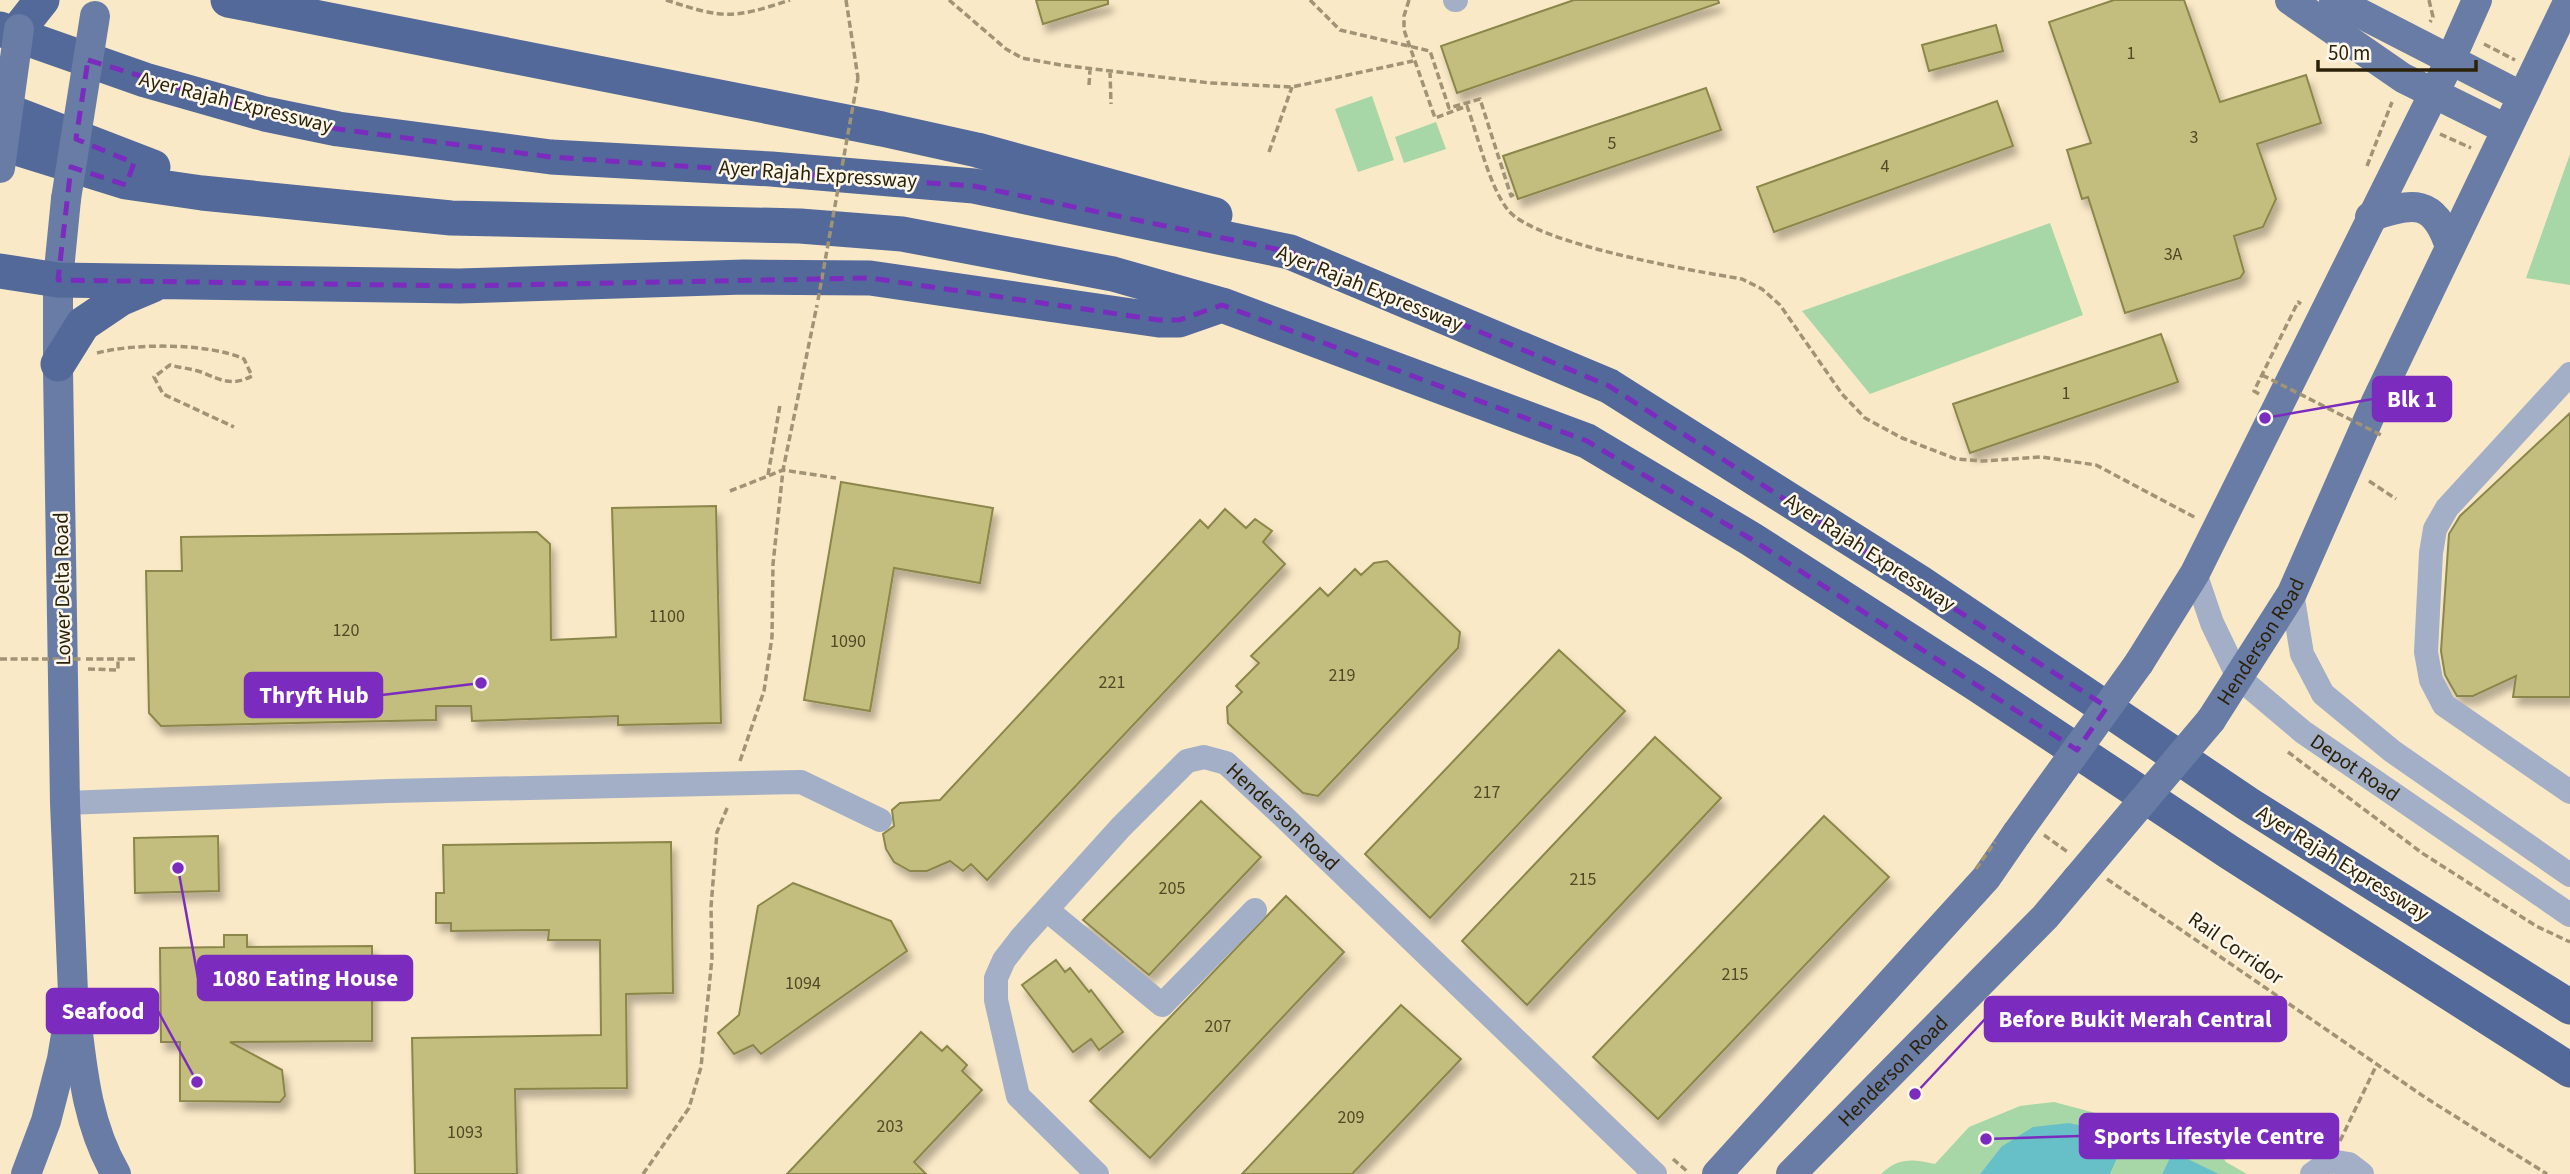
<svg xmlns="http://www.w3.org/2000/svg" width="2570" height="1174" font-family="'Source Sans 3',sans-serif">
<defs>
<filter id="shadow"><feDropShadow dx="4.5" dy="8" stdDeviation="3.5" flood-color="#0004"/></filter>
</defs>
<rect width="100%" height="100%" fill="#fae9c7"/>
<!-- green -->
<path fill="#a7d7a6" d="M1372,96L1394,160L1358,172L1335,109Z
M1436,122L1446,149L1404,163L1395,137Z
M2570,154V285L2526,278Z
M2050,223L2083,315L1870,394L1802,311Z
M2054,1102L2122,1120L2152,1143L2171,1136L2195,1137L2215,1144L2226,1162L2247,1174H2219L2173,1153L2162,1174H2110L2125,1141L2001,1147L1980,1174H1881C1898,1157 1914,1159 1935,1164L1969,1127L2020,1106Z"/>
<!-- water -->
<path fill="#67bfc8" d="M2069,1123L2097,1129L2125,1141L2110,1174H1980L2001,1147L2033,1127Z
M2173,1152L2219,1174H2162Z"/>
<!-- building -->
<path fill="#c3be7d" stroke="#8b864a" stroke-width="2" filter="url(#shadow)" d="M1036,0H1108V4L1043,24Z
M1574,0H1718L1719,3L1457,93L1441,46Z
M2114,0H2184L2220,102L2306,75L2321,123L2257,144L2276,199L2263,227L2234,236L2244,272L2240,278L2125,313L2088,197L2082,199L2067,150L2091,143L2049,22Z
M1996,25L2003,51L1929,71L1922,45Z
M1706,88L1721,130L1518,199L1503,156Z
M1997,101L2013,146L1774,232L1757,187Z
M2161,334L2178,382L1970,453L1953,404Z
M2570,413V697H2513L2516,676L2473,696H2457L2445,675L2441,651L2449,534L2460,516Z
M841,482L993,508L980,583L894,568L870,711L804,700Z
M716,506L721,723L618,725V716L472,721L471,706H436V720L161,726L149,713L146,571H182L181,537L537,532L550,544L551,640L616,637L612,508Z
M1225,509L1246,528L1255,519L1272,531L1263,542L1285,564L987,880L971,864L963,871L950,861L927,871H910L894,862L886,849L883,834L894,826L892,810L900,803L940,800L1200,520L1208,528Z
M1387,561L1460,632L1458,648L1318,796L1303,793L1228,723L1227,707L1242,692L1236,686L1259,663L1251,656L1320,588L1328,596L1355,569L1361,575L1374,563Z
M1559,650L1625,711L1430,918L1365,854Z
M1655,737L1721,798L1527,1005L1462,941Z
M1201,801L1261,857L1149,975L1083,920Z
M1824,816L1889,877L1658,1119L1593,1057Z
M218,836L219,891L135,893L134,838Z
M671,842L673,993L626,994L627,1088L515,1089L517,1174H415L412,1038L601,1035L600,940H548L549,930L451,931V923H436V893H444L443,845Z
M793,883L891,921L907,951L761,1054L753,1045L734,1054L718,1033L739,1015L758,906Z
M1286,896L1344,952L1150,1158L1090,1101Z
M224,935H247V947L372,946V1041L230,1042L282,1070L285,1096L280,1102L180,1101V1042H161L160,948L224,947Z
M1056,960L1065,972L1070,968L1089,992L1091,990L1123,1032L1099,1050L1091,1039L1073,1052L1022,985Z
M1401,1005L1461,1059L1352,1174H1242Z
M921,1032L942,1051L947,1046L967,1065L962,1071L982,1090L914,1162L926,1174H787Z"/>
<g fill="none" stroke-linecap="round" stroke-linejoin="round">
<!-- path -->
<path stroke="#a19375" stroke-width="3.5" stroke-dasharray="7 3.5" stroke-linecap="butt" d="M666,0C724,19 733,19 790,0
M846,0L858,78
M949,0L1006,49L1022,58L1061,65L1210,83L1292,87L1413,61
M1310,0L1340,30L1430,51L1449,108L1480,99L1511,196L1516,193
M1409,0L1404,16V30L1435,118L1467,106C1478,136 1489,186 1508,210C1535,244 1694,271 1742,279L1762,289L1780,305L1842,394L1865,418L1902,438L1956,459L1982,461L2041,457L2096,465L2196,518
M2429,0L2433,17L2430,22
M2484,44L2515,60
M1110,71L1111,104
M1089,85L1090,69
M2440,134L2471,148
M1269,152L1292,87
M2367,166L2392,102
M97,353C134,343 210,343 244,359L252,376C233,386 222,381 204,373C194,369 181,368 170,365L154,377L163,394L234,427
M2259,394L2254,391L2298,302L2301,304
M768,475L780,405
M2369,481L2396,499
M730,491L783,470L836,478
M86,659H135
M88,669L118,670V659
M2288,752L2422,853L2536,926L2570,942
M740,761L764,691L772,637L773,564L783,470L817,305
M2044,835L2069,853
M2107,879L2426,1098L2547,1174
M2340,1141L2377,1064
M1673,1159L1688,1172
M643,1174L689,1108L701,1067L712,958L711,907L717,832L728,806"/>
<!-- minor -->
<g stroke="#a3afc6" stroke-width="24">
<path d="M1455,0H1456"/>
<path d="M2570,374L2447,508L2435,529L2431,553L2426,652L2431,680L2444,705L2570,792"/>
<path id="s1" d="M2195,573L2212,623L2238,677L2303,732L2570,915"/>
<path d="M2292,593L2302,654L2323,694L2392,751L2570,875"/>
<path d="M65,803L389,791L801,782L880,820"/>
<path d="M1047,910L1162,1005L1255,910"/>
<path id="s2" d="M1097,1174L1018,1096L996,1000V978L1004,960L1021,938L1121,827L1187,761L1204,757L1226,763L1284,817L1655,1174"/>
<path d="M2312,1174L2330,1161L2349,1164L2362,1174"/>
</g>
<!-- major -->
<g stroke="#687ca6" stroke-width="30">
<path d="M2290,0L2403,78L2506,129"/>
<path d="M2334,0L2521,96"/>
<path d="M2370,217C2413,202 2434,198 2450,247"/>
<path d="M2139,663L2195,573L2450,61L2477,0"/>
<path id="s3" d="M2211,720L2292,593L2376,402L2569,0"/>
<path d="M77,1025C83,1077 89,1128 116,1174"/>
<path d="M26,1174L46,1121L62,1059L73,993L65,803L58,370V280L66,199"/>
<path d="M1717,1174L1986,878L2017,833"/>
<path id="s4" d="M1791,1174L2045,917L2077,879"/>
</g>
<!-- highway -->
<path stroke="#526999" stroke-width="35" d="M228,0L882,129L977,150L1215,215
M0,29L145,80L265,114L338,129L551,157L771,169L974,186L1290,252L1609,386L1919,582L2248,804L2570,1007
M19,29L42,0
M0,108L153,167
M0,143L126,182L202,193L451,218L800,226L902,234L1113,274L1222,305L1587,441L1751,539L1978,685L2229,852L2570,1070
M0,271L58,280L459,286L744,277L870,278L1159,320H1179L1222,305
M58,364L83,324L120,299L153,285"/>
<!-- path-bridge -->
<path stroke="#a19375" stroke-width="3.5" stroke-dasharray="7 3.5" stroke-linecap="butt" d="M818,300L858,78
M2262,375L2381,435
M0,659H84
M1976,869L1995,842"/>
<!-- major-bridge -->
<path stroke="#687ca6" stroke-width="30" d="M0,168L19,29
M66,199L95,16
M2017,833L2139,663
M2077,879L2211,720"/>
</g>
<!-- marked area -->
<path fill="none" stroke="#7b2cbf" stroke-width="5" stroke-dasharray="14 9" stroke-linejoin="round" d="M88,60L265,114L338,129L551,157L974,186L1290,252L1609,386L2107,707L2077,750L1751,539L1587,441L1222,305L1179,320H1159L870,278L459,286L58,280L71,167L126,185L134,163L76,139Z"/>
<g text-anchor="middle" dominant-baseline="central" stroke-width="5" stroke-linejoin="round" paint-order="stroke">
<!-- number labels -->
<g font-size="18" fill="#514826">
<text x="2131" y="53">1</text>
<text x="2194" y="137">3</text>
<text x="1612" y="143">5</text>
<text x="1885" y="166">4</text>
<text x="2173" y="254">3A</text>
<text x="2066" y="393">1</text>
<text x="667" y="616">1100</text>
<text x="346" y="630">120</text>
<text x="848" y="641">1090</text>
<text x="1342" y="675">219</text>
<text x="1112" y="682">221</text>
<text x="1487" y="792">217</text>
<text x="1583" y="879">215</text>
<text x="1172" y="888">205</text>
<text x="1735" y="974">215</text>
<text x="803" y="983">1094</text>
<text x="1218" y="1026">207</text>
<text x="1351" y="1117">209</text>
<text x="890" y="1126">203</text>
<text x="465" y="1132">1093</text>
</g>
<!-- street labels -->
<g font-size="21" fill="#2b2109" stroke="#fdf7ec">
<text transform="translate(236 102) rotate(14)">Ayer Rajah Expressway</text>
<text transform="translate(818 174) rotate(4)">Ayer Rajah Expressway</text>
<text transform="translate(1370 288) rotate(22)">Ayer Rajah Expressway</text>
<text transform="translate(1870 552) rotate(33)">Ayer Rajah Expressway</text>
<text transform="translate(62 589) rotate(-91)">Lower Delta Road</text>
<text stroke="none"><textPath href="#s3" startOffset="93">Henderson Road</textPath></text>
<text stroke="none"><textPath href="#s1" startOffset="261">Depot Road</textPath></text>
<text stroke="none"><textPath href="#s2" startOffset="640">Henderson Road</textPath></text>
<text transform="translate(2343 863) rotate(32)">Ayer Rajah Expressway</text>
<text transform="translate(2236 948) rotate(35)">Rail Corridor</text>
<text stroke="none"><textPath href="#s4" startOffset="145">Henderson Road</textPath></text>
</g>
</g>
<!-- callouts -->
<path fill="none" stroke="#7b2cbf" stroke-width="2.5" d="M2265 418L2373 399M481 683L382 695M178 868L198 978M197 1082L158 1011M1915 1094L1985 1019M1986 1139L2080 1136"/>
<g fill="#7b2cbf" stroke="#fdf7ec" stroke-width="2.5">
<circle cx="2265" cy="418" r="7"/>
<circle cx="481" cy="683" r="7"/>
<circle cx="178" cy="868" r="7"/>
<circle cx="197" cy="1082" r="7"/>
<circle cx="1915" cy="1094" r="7"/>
<circle cx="1986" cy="1139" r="7"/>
</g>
<g fill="#7b2cbf" stroke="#7b2cbf" stroke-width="2.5">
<rect x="2373" y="377" width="78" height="44" rx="7"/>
<rect x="245" y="673" width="137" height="44" rx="7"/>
<rect x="198" y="956" width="214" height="44" rx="7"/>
<rect x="47" y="989" width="111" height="44" rx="7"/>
<rect x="1985" y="997" width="301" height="44" rx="7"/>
<rect x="2080" y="1114" width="258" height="44" rx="7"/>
</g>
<g font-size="23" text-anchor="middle" font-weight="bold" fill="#fff">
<text x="2412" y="407">Blk 1</text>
<text x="314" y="703">Thryft Hub</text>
<text x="305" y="986">1080 Eating House</text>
<text x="103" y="1019">Seafood</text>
<text x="2135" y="1027">Before Bukit Merah Central</text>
<text x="2209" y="1144">Sports Lifestyle Centre</text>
</g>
<!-- scale -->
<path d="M2318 60v10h158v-10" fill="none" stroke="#2b2109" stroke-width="3.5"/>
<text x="2328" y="60" font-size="21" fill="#2b2109" stroke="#fdf7ec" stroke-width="5" paint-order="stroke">50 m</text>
</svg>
